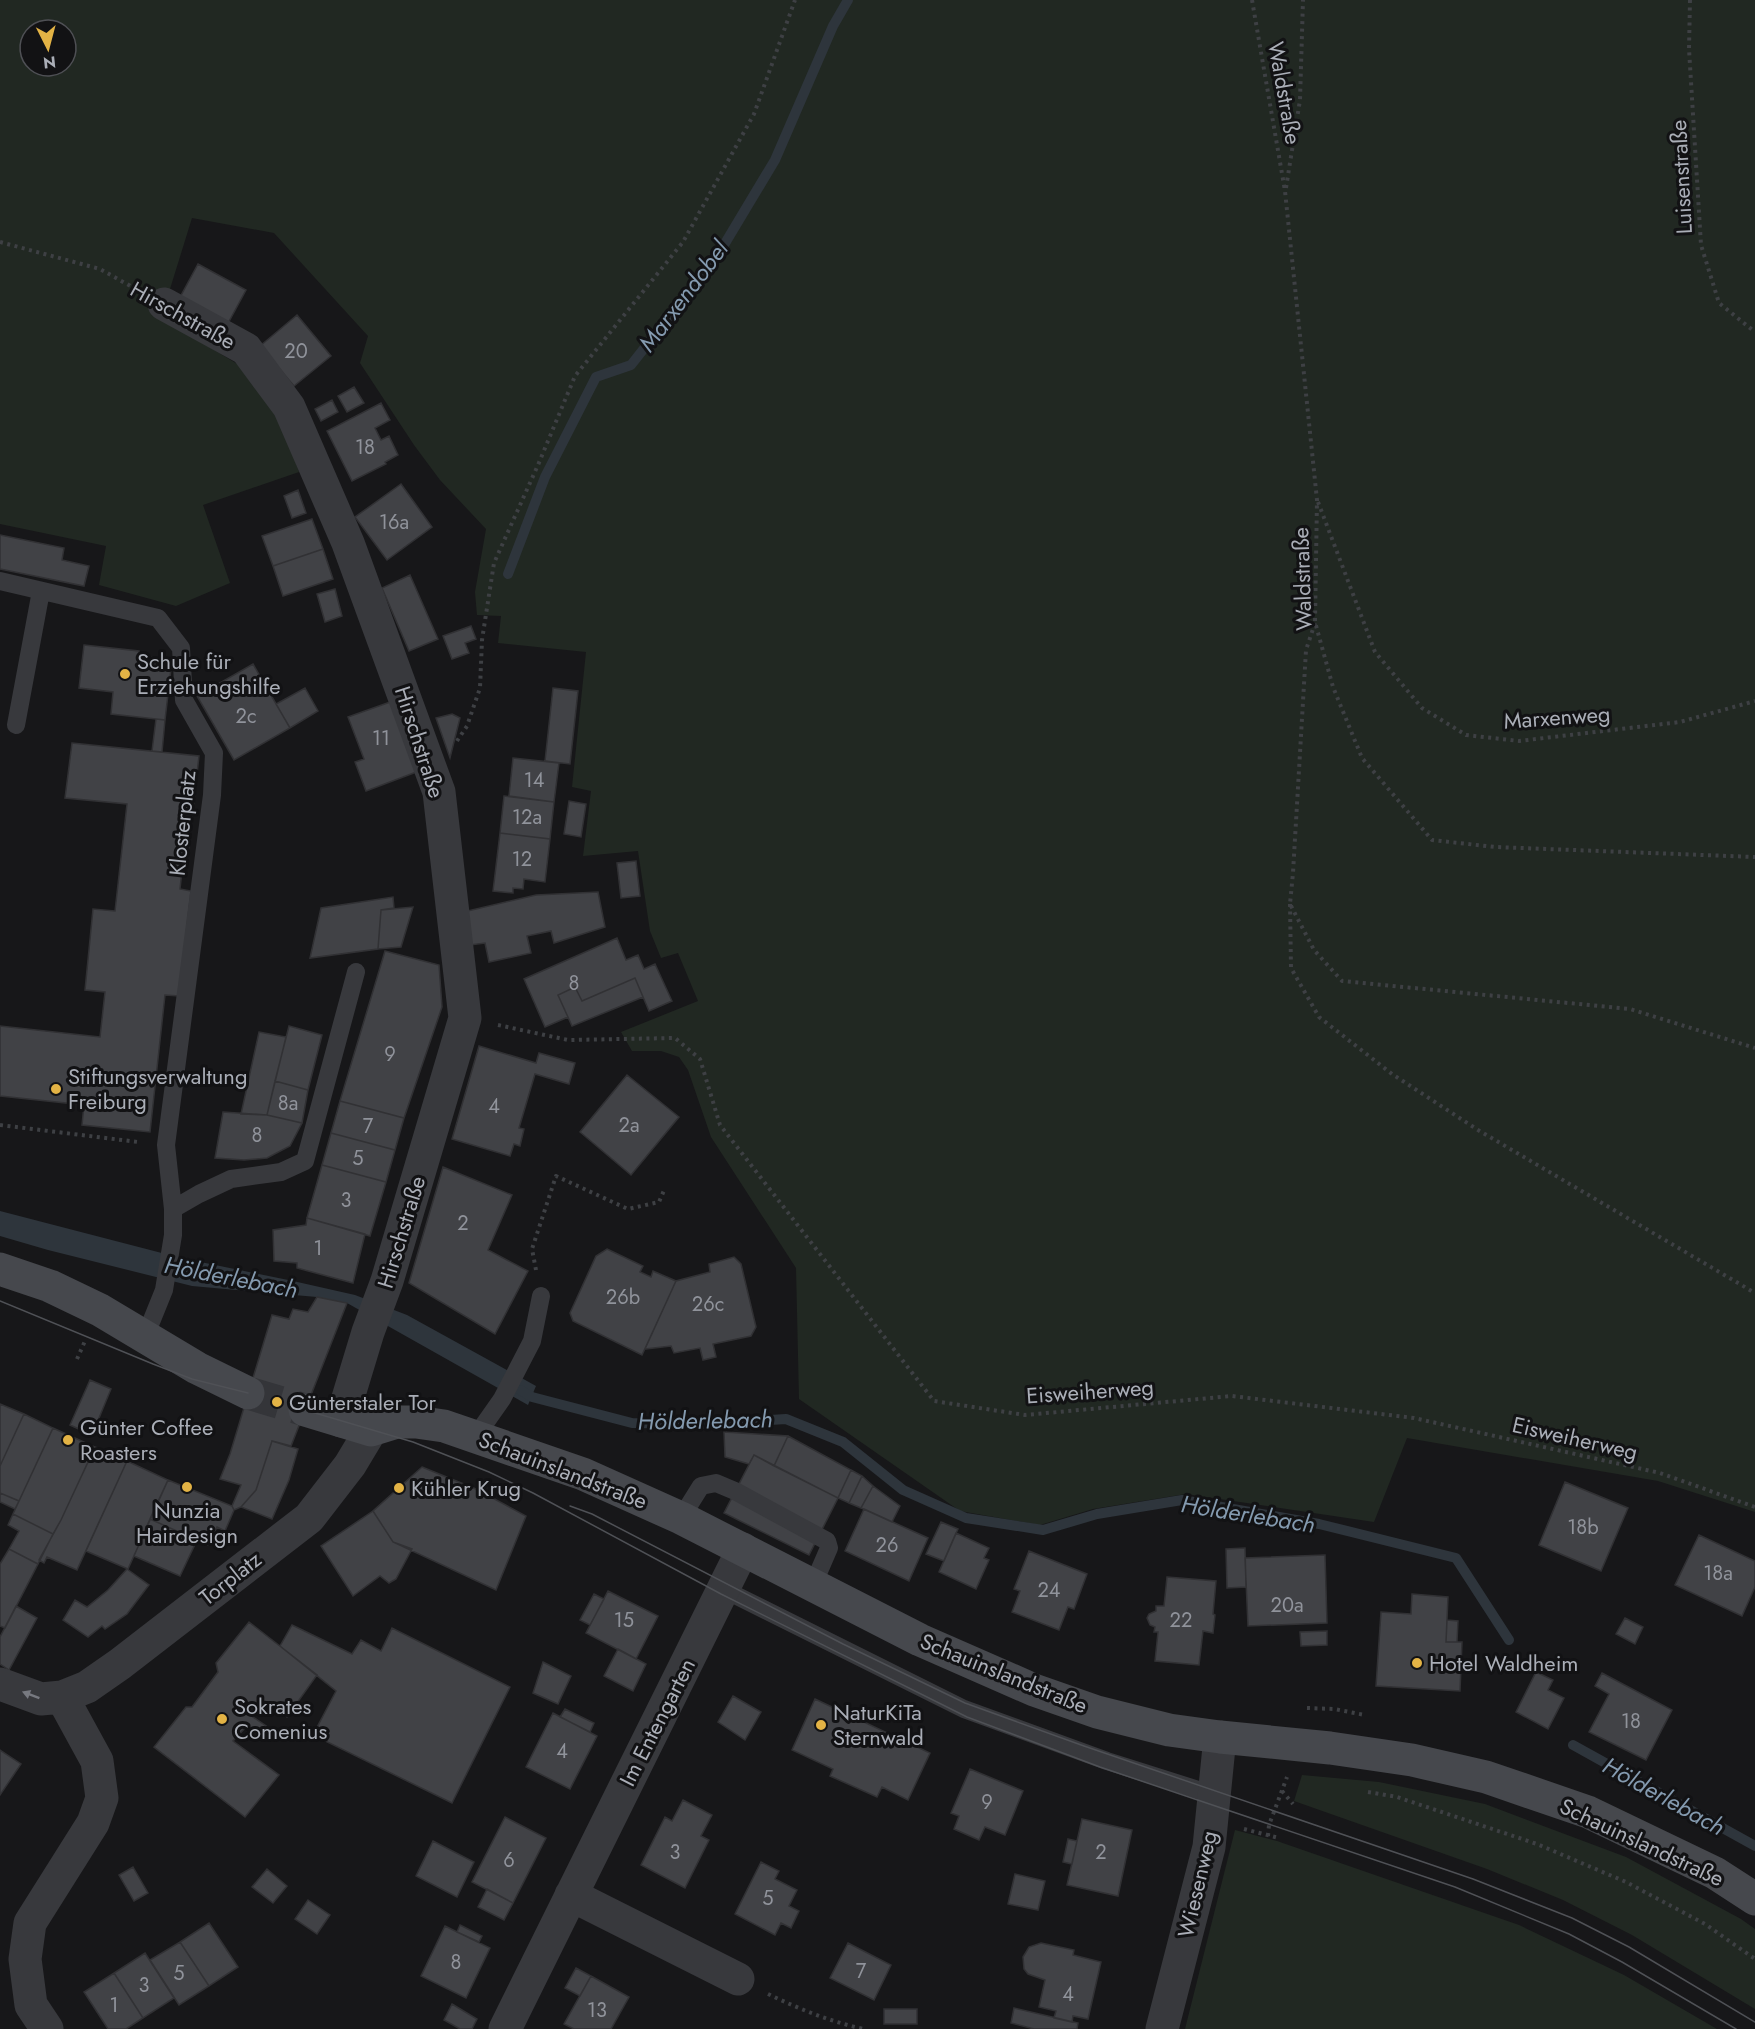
<svg xmlns="http://www.w3.org/2000/svg" width="1755" height="2029" font-family="Jost,sans-serif">
<rect width="100%" height="100%" fill="#171719"/>
<!-- green -->
<path fill="#212822" fill-rule="evenodd" d="M0,0H1755V1512L1658,1481L1407,1438L1374,1522L1186,1494L1093,1509L1040,1525L960,1511L799,1399L796,1268L711,1137L688,1070L679,1057L661,1051H632L621,1032L698,1001L678,953L661,958L650,931L638,851L583,856L591,791L572,787L586,652L498,643L501,616L477,615L475,592L486,529L440,480L414,445L360,363L368,336L274,233L192,218L161,318L239,365L277,409L299,472L203,505L230,583L176,606L99,585L106,546L0,524ZM30,30H66V66H30Z
M1302,1775L1379,1782L1485,1804L1626,1857L1741,1919L1755,1929V2009L1632,1935L1563,1900L1487,1869L1294,1801Z
M1235,1830L1277,1841L1519,1925L1624,1975L1717,2029H1185Z"/>
<!-- water -->
<path fill="#2e353c" d="M0,1211L181,1258L293,1281L355,1295L407,1315L536,1386L528,1405L347,1303L317,1297L192,1286L48,1250L0,1236Z"/>
<g fill="none" stroke-linecap="round" stroke-linejoin="round">
<!-- stream -->
<path stroke="#2e353c" stroke-width="10" d="M508,574L545,477L596,377L631,365L718,255L775,160L833,26L848,0
M520,1390L532,1397L632,1423L702,1424L786,1419L843,1442L903,1490L966,1518L1043,1530L1097,1514L1182,1500L1319,1524L1456,1558L1509,1640
M1573,1745L1755,1846"/>
</g>
<!-- building -->
<path fill="#414246" stroke="#313134" stroke-width="1.5" d="M198,264L246,290L226,327L178,301Z
M297,315L331,356L294,386L260,346Z
M354,387L364,403L347,412L338,396Z
M332,400L338,412L321,421L315,409Z
M381,403L390,420L375,428L381,440L389,436L398,455L385,462L386,464L352,481L327,431Z
M401,484L432,527L387,560L355,517Z
M298,490L306,513L292,518L284,496Z
M312,519L323,549L273,566L262,536Z
M0,535L64,548L62,560L89,566L84,586L0,569Z
M323,549L333,579L283,596L273,566Z
M410,575L438,639L409,651L382,588Z
M335,589L342,616L325,622L317,594Z
M471,626L476,639L465,643L469,653L452,659L443,636Z
M84,645L139,651V656L172,660L165,720L111,714L113,692L79,688Z
M253,664L290,728L234,760L197,696Z
M305,688L318,711L290,728L276,704Z
M553,688L578,691L570,764L545,761Z
M393,701L419,771L366,791L355,762L364,759L348,717Z
M452,714L460,718L450,758L436,718Z
M156,719L165,720L162,752L152,751Z
M72,743L199,756L187,862H183L180,889L191,891L179,996L165,995L150,1132L82,1125L84,1105L0,1096V1026L100,1037L105,992L85,990L93,909L115,911L127,804L65,798Z
M513,758L559,763L554,802L509,796Z
M504,796L554,802L550,839L500,833Z
M569,801L586,804L581,837L564,834Z
M500,833L550,839L545,882L524,879L523,889L513,888V893L493,891Z
M636,861L640,896L621,898L617,863Z
M598,892L605,927L554,943L551,931L527,936L531,953L489,962L485,943L470,945L459,913L536,895Z
M393,897L394,908L381,910L378,949L310,958L321,908Z
M413,907L401,947L378,949L381,910Z
M617,938L626,960L638,955L644,969L655,964L672,1001L649,1011L635,978L582,1001L575,987L558,995L568,1017L545,1027L524,979Z
M385,951L439,965L442,1007L404,1118L340,1101Z
M635,978L643,997L572,1026L558,995L575,987L582,1001Z
M289,1026L322,1035L308,1090L275,1081Z
M259,1032L286,1037L267,1115L241,1114Z
M479,1046L536,1063L539,1053L575,1063L569,1084L535,1074L519,1128L524,1129L520,1146L514,1144L510,1156L452,1139Z
M627,1075L679,1117L631,1175L580,1132Z
M275,1081L308,1090L302,1123L267,1115Z
M340,1101L404,1118L395,1150L331,1133Z
M223,1112L267,1115L302,1123L290,1146L267,1158L244,1160L215,1158Z
M331,1133L395,1150L386,1182L322,1165Z
M322,1165L386,1182L370,1236L307,1218Z
M443,1167L512,1195L488,1250L528,1271L495,1334L409,1283Z
M307,1218L365,1234L353,1283L297,1268V1263L274,1261L273,1230L306,1225Z
M607,1249L643,1266L640,1272L651,1277L653,1271L676,1281L642,1355L573,1321L570,1313L596,1256Z
M734,1257L741,1264L756,1327L751,1336L713,1344L716,1357L703,1360L700,1348L674,1353L671,1346L645,1349L676,1281L710,1272L709,1264Z
M317,1297L347,1303L291,1446L272,1441L256,1490L241,1507L234,1510L232,1506L241,1485L220,1479L230,1454L272,1315L289,1319L293,1309L308,1312Z
M90,1380L111,1389L92,1435L70,1425Z
M0,1404L24,1414L0,1466Z
M24,1414L53,1428L19,1501L0,1493V1466Z
M53,1428L95,1447L61,1520L53,1534L13,1514Z
M724,1432L788,1436L774,1466L754,1455L749,1464L725,1457Z
M788,1436L851,1470L838,1498L774,1466Z
M272,1441L298,1449L289,1480L272,1519L241,1507L256,1490Z
M95,1447L127,1461L77,1570L47,1557L44,1563L39,1560L61,1520Z
M754,1455L838,1498L809,1555L724,1513Z
M127,1461L168,1480L128,1569L86,1551Z
M422,1467L476,1489L526,1516L496,1590L393,1542L373,1511Z
M851,1470L862,1476L849,1503L838,1498Z
M862,1476L873,1486L861,1508L849,1503Z
M168,1480L232,1506L234,1510L225,1531L217,1527L208,1545L150,1519Z
M1565,1482L1628,1508L1601,1571L1539,1545Z
M873,1486L900,1506L892,1522L861,1508Z
M0,1493L19,1501L15,1509L0,1502Z
M864,1509L928,1538L909,1581L845,1551Z
M373,1511L393,1542L412,1549L396,1579L389,1583L380,1576L353,1596L321,1546Z
M13,1514L53,1534L38,1564L9,1549L19,1531L8,1525Z
M150,1519L197,1540L180,1576L134,1556Z
M941,1522L958,1529L944,1561L926,1554Z
M956,1533L989,1548L984,1558L989,1560L976,1589L939,1572Z
M1699,1535L1755,1561V1587L1742,1616L1675,1585Z
M1245,1548L1246,1587L1227,1588L1226,1549Z
M9,1549L38,1564L5,1628L0,1626V1564Z
M1029,1551L1087,1574L1074,1609L1068,1607L1059,1630L1012,1612L1020,1591L1014,1589Z
M1325,1555L1327,1623L1248,1626L1245,1558Z
M127,1569L149,1585L127,1614L105,1629L102,1626L88,1637L63,1620L75,1600L87,1607L108,1590Z
M1167,1577L1216,1581L1213,1614L1215,1615L1213,1633L1203,1631L1199,1665L1155,1661L1158,1632H1154L1155,1627L1150,1625L1147,1618L1149,1614L1156,1611V1606H1164Z
M608,1591L658,1616L636,1659L586,1633Z
M594,1594L604,1599L590,1625L580,1620Z
M1412,1594L1448,1597L1446,1642H1462L1460,1691L1376,1686L1381,1612L1411,1614Z
M16,1606L37,1618L9,1670L0,1664V1637Z
M1625,1618L1643,1627L1635,1644L1616,1634Z
M1447,1620L1458,1621L1457,1642H1446Z
M249,1622L317,1675L287,1717L265,1701L253,1717L269,1728L260,1738L246,1727L233,1741L279,1775L245,1817L154,1747L186,1707H192L218,1672L216,1663Z
M292,1625L352,1654L361,1640L381,1651L392,1628L510,1687L452,1803L313,1735L336,1691L280,1646Z
M1327,1631V1645L1301,1646L1300,1632Z
M618,1649L646,1664L633,1691L604,1676Z
M543,1662L571,1676L558,1704L533,1693Z
M1536,1672L1553,1680L1548,1690L1564,1698L1548,1729L1516,1712Z
M1602,1673L1672,1710L1646,1760L1589,1732L1609,1694L1595,1686Z
M733,1696L761,1712L745,1740L718,1722Z
M815,1699L930,1753L908,1800L882,1787L877,1797L830,1776L833,1769L792,1750Z
M565,1709L594,1723L590,1732L560,1717Z
M553,1713L597,1736L570,1789L526,1767Z
M0,1750L21,1764L0,1795Z
M970,1769L1023,1791L1005,1835L985,1827L979,1840L954,1829L959,1816L951,1813Z
M683,1800L712,1815L701,1836L709,1840L685,1888L641,1865L665,1817L672,1821Z
M505,1817L546,1838L513,1903L472,1882Z
M1082,1819L1132,1830L1118,1896L1067,1885Z
M1068,1839L1077,1841L1072,1864L1063,1862Z
M433,1841L474,1862L457,1897L416,1876Z
M761,1862L779,1871L775,1879L797,1890L789,1906L799,1911L791,1928L781,1923L775,1935L735,1914Z
M133,1867L148,1893L134,1901L119,1875Z
M267,1869L287,1886L273,1903L252,1887Z
M1015,1874L1045,1881L1038,1910L1008,1904Z
M487,1889L513,1903L504,1920L478,1907Z
M308,1900L330,1915L317,1934L295,1919Z
M209,1923L238,1967L209,1986L180,1942Z
M460,1925L482,1936L479,1942L457,1932Z
M445,1926L490,1948L466,1998L421,1976Z
M180,1942L209,1986L179,2005L150,1960Z
M848,1943L891,1965L874,2000L830,1978Z
M1041,1943L1074,1950L1073,1955L1101,1962L1088,2019L1073,2016L1072,2022L1054,2018L1056,2011L1039,2007L1045,1980L1028,1974L1024,1969L1023,1957L1029,1947Z
M145,1953L174,1998L143,2018L114,1973Z
M576,1968L591,1976L580,1996L565,1988Z
M114,1973L143,2018L126,2029H108L84,1992Z
M591,1976L629,1997L611,2029H574L564,2024Z
M452,2004L477,2019L472,2029H460L444,2020Z
M1014,2008L1078,2023L1077,2029H1034L1011,2023Z
M884,2009H917V2024H884Z"/>
<g fill="none" stroke-linecap="round" stroke-linejoin="round">
<!-- secondary-tunnel -->
<path stroke="#343539" stroke-width="33" stroke-dasharray="33 16" stroke-linecap="butt" d="M248,1393L305,1410"/>
<!-- path -->
<path stroke="#3e4044" stroke-width="4" stroke-dasharray="3 4.5" stroke-linecap="butt" d="M1252,0L1285,191L1317,500L1315,622L1333,687L1362,758L1432,840L1495,847L1755,857
M1690,0L1689,49L1701,245L1719,303L1755,332
M1286,188L1300,100L1303,0
M0,242L100,269L134,288
M1318,502L1375,652L1422,708L1466,735L1519,741L1680,722L1755,701
M1315,623L1306,650L1293,873L1290,904L1314,950L1342,981L1630,1009L1755,1048
M457,741L467,726L480,688L482,640L494,563L538,465L575,376L683,242L754,114L795,0
M1290,904L1291,968L1319,1017L1392,1074L1478,1130L1755,1293
M498,1025L568,1040L675,1038L700,1059L720,1125L934,1401L1025,1415L1232,1396L1414,1418L1660,1473L1755,1507
M0,1125L138,1142
M536,1270L532,1249L556,1176L628,1209L659,1202L665,1188
M77,1359L85,1341
M1307,1708L1334,1709L1365,1715
M1282,1791L1293,1804
M1368,1792L1397,1797L1537,1844L1626,1882L1705,1924L1755,1959
M1244,1829L1279,1838
M1268,1836L1269,1825L1287,1777
M768,1994C799,2009 829,2021 863,2029"/>
<!-- service -->
<path stroke="#38393d" stroke-width="18" d="M0,581L158,618L181,648L184,700L214,753L212,795L166,1145L173,1209
M16,725L41,591
M145,1337L164,1290L173,1235V1209L199,1194L231,1179L281,1172L305,1161L356,972
M476,1436L502,1399L532,1341L541,1296
M681,1518L701,1486L716,1483L735,1491L827,1541L829,1548L813,1585
M723,1589L964,1709L1107,1761L1214,1795"/>
<!-- minor -->
<path stroke="#38393d" stroke-width="33" d="M164,304L246,349L289,407L348,543L439,792L465,1018L387,1281L368,1332L341,1421
M0,1684L41,1699L62,1697L87,1687L120,1664L309,1518L350,1465L371,1430
M571,1895L738,1979
M47,2029L31,2005L25,1959L30,1923L93,1823L102,1798L97,1761L62,1697
M505,2029L743,1549
M1162,2029L1209,1847L1220,1737"/>
<!-- secondary -->
<path stroke="#46484d" stroke-width="33" d="M0,1269L50,1286L100,1310L197,1368L248,1393
M305,1410L371,1430L397,1422H416L444,1426L583,1474L681,1518L920,1640L1034,1690L1097,1712L1169,1730L1220,1737L1330,1748L1412,1760L1486,1777L1588,1812L1715,1873L1755,1899"/>
<!-- tram -->
<path stroke="#4f5156" stroke-width="1.5" d="M0,1301L153,1364L192,1379L248,1393
M305,1410L413,1442L489,1472L533,1493L721,1594L967,1717L1100,1767L1455,1887L1569,1934L1622,1962L1736,2029
M570,1506L592,1514L843,1644L965,1703L1084,1746L1473,1879L1572,1918L1629,1947L1755,2022"/>
</g>
<!-- one-way arrows -->
<defs><path id="oneway-solid" d="M-6-.8H1V-3.2L6.5 0L1 3.2V.8H-6Z" transform="scale(1.5)"/></defs>
<use fill="#777980" href="#oneway-solid" transform="translate(31 1695) rotate(-159)"/>
<!-- markers -->
<g fill="#e3b345" stroke="#121214" stroke-width="2">
<circle cx="125" cy="674" r="6"/>
<circle cx="56" cy="1089" r="6"/>
<circle cx="277" cy="1402" r="6"/>
<circle cx="68" cy="1440" r="6"/>
<circle cx="187" cy="1487" r="6"/>
<circle cx="399" cy="1488" r="6"/>
<circle cx="1417" cy="1663" r="6"/>
<circle cx="222" cy="1719" r="6"/>
<circle cx="821" cy="1725" r="6"/>
</g>
<g text-anchor="middle" dominant-baseline="central" stroke-width="6" stroke-linejoin="round" paint-order="stroke">
<!-- number labels -->
<g font-size="20" fill="#90939b">
<text x="296" y="351">20</text>
<text x="365" y="447">18</text>
<text x="394" y="522">16a</text>
<text x="246" y="716">2c</text>
<text x="381" y="738">11</text>
<text x="534" y="780">14</text>
<text x="527" y="817">12a</text>
<text x="522" y="859">12</text>
<text x="574" y="983">8</text>
<text x="390" y="1054">9</text>
<text x="288" y="1103">8a</text>
<text x="494" y="1106">4</text>
<text x="629" y="1125">2a</text>
<text x="368" y="1126">7</text>
<text x="257" y="1135">8</text>
<text x="358" y="1158">5</text>
<text x="346" y="1200">3</text>
<text x="463" y="1223">2</text>
<text x="318" y="1248">1</text>
<text x="623" y="1297">26b</text>
<text x="708" y="1304">26c</text>
<text x="1583" y="1527">18b</text>
<text x="887" y="1545">26</text>
<text x="1718" y="1573">18a</text>
<text x="1049" y="1590">24</text>
<text x="1287" y="1605">20a</text>
<text x="624" y="1620">15</text>
<text x="1181" y="1620">22</text>
<text x="1631" y="1721">18</text>
<text x="562" y="1751">4</text>
<text x="987" y="1802">9</text>
<text x="675" y="1852">3</text>
<text x="1101" y="1852">2</text>
<text x="509" y="1860">6</text>
<text x="768" y="1898">5</text>
<text x="456" y="1962">8</text>
<text x="861" y="1971">7</text>
<text x="179" y="1973">5</text>
<text x="144" y="1985">3</text>
<text x="1068" y="1994">4</text>
<text x="114" y="2005">1</text>
<text x="597" y="2010">13</text>
</g>
<!-- street labels -->
<g font-size="22" fill="#aaaeb7" stroke="#121214">
<text transform="translate(1285 93) rotate(80)">Waldstraße</text>
<text transform="translate(1681 177) rotate(-93)">Luisenstraße</text>
<text transform="translate(183 315) rotate(29)">Hirschstraße</text>
<text transform="translate(1302 579) rotate(-92)">Waldstraße</text>
<text transform="translate(1557 717) rotate(-4)">Marxenweg</text>
<text transform="translate(420 742) rotate(72)">Hirschstraße</text>
<text transform="translate(182 823) rotate(-84)">Klosterplatz</text>
<text transform="translate(401 1232) rotate(-73)">Hirschstraße</text>
<text transform="translate(1090 1391) rotate(-4)">Eisweiherweg</text>
<text transform="translate(1575 1438) rotate(13)">Eisweiherweg</text>
<text transform="translate(563 1470) rotate(21)">Schauinslandstraße</text>
<text transform="translate(230 1578) rotate(-38)">Torplatz</text>
<text transform="translate(1004 1673) rotate(22)">Schauinslandstraße</text>
<text transform="translate(657 1722) rotate(-63)">Im Entengarten</text>
<text transform="translate(1642 1842) rotate(25)">Schauinslandstraße</text>
<text transform="translate(1197 1884) rotate(-77)">Wiesenweg</text>
</g>
<!-- poi labels -->
<g font-size="22" fill="#aaaeb7" stroke="#121214" text-anchor="start">
<text x="137" y="661">Schule für<tspan x="137" dy="25">Erziehungshilfe</tspan></text>
<text x="68" y="1076">Stiftungsverwaltung<tspan x="68" dy="25">Freiburg</tspan></text>
<text x="289" y="1402">Günterstaler Tor</text>
<text x="80" y="1427">Günter Coffee<tspan x="80" dy="25">Roasters</tspan></text>
<text x="411" y="1488">Kühler Krug</text>
<text x="187" y="1510" text-anchor="middle">Nunzia<tspan x="187" dy="25">Hairdesign</tspan></text>
<text x="1429" y="1663">Hotel Waldheim</text>
<text x="234" y="1706">Sokrates<tspan x="234" dy="25">Comenius</tspan></text>
<text x="833" y="1712">NaturKiTa<tspan x="833" dy="25">Sternwald</tspan></text>
</g>
<!-- water labels -->
<g font-size="24" font-style="italic" fill="#849aaf" stroke="#121214">
<text transform="translate(683 296) rotate(-53)">Marxendobel</text>
<text transform="translate(231 1277) rotate(11)">Hölderlebach</text>
<text transform="translate(705 1420) rotate(-1)">Hölderlebach</text>
<text transform="translate(1248 1514) rotate(9)">Hölderlebach</text>
<text transform="translate(1664 1796) rotate(29)">Hölderlebach</text>
</g>
</g>
<!-- north arrow -->
<g transform="translate(48 48) rotate(174)"><circle r="28" fill="#121214" stroke="#4f5055" stroke-width="1.5"/>
<path d="M0-4.5L10 22L0 15L-10 22Z" fill="#e3b345"/>
<text y="-9" font-size="16" font-weight="bold" text-anchor="middle" fill="#aaaeb7">N</text>
</g>
</svg>
